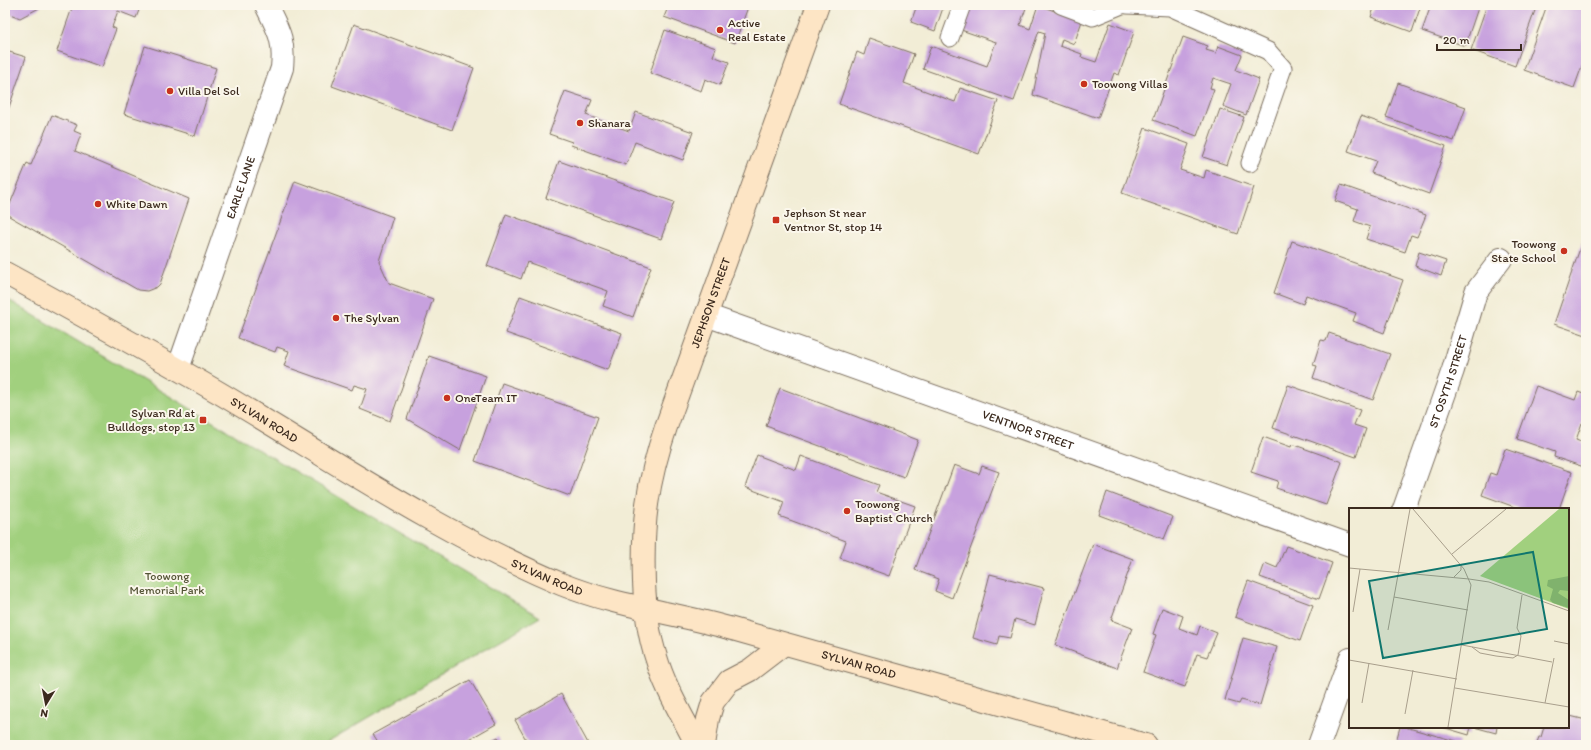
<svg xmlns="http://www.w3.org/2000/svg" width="1591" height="750" font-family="Itim,sans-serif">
<rect width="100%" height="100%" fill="#fbf7ec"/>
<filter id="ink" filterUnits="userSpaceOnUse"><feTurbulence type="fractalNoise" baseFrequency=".025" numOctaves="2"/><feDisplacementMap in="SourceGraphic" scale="8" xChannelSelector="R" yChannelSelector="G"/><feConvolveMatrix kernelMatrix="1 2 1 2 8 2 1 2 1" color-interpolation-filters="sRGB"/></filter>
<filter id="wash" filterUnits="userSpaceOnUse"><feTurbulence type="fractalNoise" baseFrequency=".012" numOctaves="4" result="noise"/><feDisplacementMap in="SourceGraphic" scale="16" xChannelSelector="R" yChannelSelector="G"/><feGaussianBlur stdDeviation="0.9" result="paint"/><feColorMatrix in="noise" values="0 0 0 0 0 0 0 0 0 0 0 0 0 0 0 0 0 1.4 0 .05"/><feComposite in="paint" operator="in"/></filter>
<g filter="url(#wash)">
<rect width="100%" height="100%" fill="#f2edd6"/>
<!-- green -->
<path fill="#a1d07e" stroke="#6e7d4e" d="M5,298L540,617L322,745H5Z"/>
<g id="blocks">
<!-- building -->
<path fill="#c7a1de" d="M5,5H41V7L20,18L5,12Z
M73,5H141L136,18L118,11L112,27L116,29L102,67L57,51Z
M669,5H744L748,7L735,43L664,17Z
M917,5H944L935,31L911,22Z
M976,5H1027L1020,25L1030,29L1038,5L1082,21L1074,44L1062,39L1060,46L1082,54L1081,57L1096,62L1110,23L1134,32L1119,75L1114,73L1098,118L1033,95L1045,33L1039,31L1014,101L923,69L931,46L987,66L996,42L961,30L969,7L974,9Z
M1375,5H1421L1412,32L1371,17Z
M1431,5H1479L1465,46L1422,31Z
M1487,5H1537L1515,66L1471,50Z
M1547,5H1586V55L1574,88L1524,70Z
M354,24L474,68L452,130L332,86Z
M665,30L716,48L713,56L729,62L720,85L705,79L701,91L650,73Z
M1183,37L1208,46L1206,50L1216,53L1218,46L1242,55L1236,70L1259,79L1246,115L1223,106L1231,84L1213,78L1210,88L1214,89L1197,136L1153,120Z
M869,38L914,54L904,83L955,102L960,88L998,101L979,154L839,104L857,52L864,55Z
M145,46L216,68L195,136L124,114Z
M6,51L26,57L5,119V55Z
M1398,83L1466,107L1454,141L1386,117Z
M565,91L592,100L586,115L629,131L636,112L693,132L683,160L635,142L626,165L571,145L572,142L549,134Z
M1220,109L1244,117L1227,165L1203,157Z
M52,115L77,125L74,131L81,134L75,151L189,199L160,284L157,287L147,291L138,290L9,216L8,209L27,163L31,165Z
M1361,116L1446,146L1429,194L1371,173L1376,161L1348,151Z
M1145,128L1189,144L1180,170L1204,178L1206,170L1254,187L1238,234L1122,193Z
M559,161L674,202L661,239L546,198Z
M295,181L393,217L379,261L389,283L433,299L390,421L360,409L367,389L354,385L352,390L284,366L289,351L277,347L275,352L238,338Z
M1341,185L1426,215L1417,237L1411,235L1405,252L1366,239L1370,227L1354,221L1358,209L1335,201Z
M506,214L651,267L633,317L603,306L608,291L527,262L521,279L487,266Z
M1586,231V335L1554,324Z
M1292,241L1403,280L1384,333L1353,321L1356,313L1306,295L1303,304L1274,293Z
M1419,252L1446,261L1441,276L1415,266Z
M520,296L622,333L608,370L506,333Z
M1329,333L1390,354L1373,400L1313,378L1317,366L1313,365L1321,340L1326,341Z
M429,356L486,376L460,450L407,419Z
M502,383L598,417L570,496L475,461Z
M1288,385L1360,410L1354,425L1366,429L1356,457L1273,428Z
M1536,386L1575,400L1578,392L1586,395V424L1582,423L1576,440L1586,444V461L1584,467L1554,457L1555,452L1517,439Z
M780,388L918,440L904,477L766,426Z
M1263,437L1291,447L1292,444L1342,462L1326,505L1276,488L1278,481L1251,472Z
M1505,449L1572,472L1559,509H1520L1482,495L1490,473L1496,475Z
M757,455L796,470L801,456L879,485L876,492L915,506L889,576L840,558L846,541L779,516L784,502L745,487Z
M954,465L979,474L982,466L999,472L952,598L935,591L939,579L915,570Z
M1107,492L1173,517L1164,539L1099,515Z
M1093,544L1133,559L1111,620L1132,628L1117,668L1055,645Z
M1286,546L1332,563L1319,599L1260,577L1265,563L1277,568Z
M990,574L1044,588L1035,625L1015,619L1010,638L999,636L997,645L973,638Z
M1248,581L1313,605L1300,641L1235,617Z
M1162,608L1183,616L1179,628L1197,635L1200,626L1217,633L1207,657L1197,654L1185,687L1143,672L1156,635L1153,634Z
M1243,638L1277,647L1260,705L1241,700L1239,704L1225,700Z
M470,680L496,724L459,745H380L373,734Z
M561,694L589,745H529L515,720Z
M1570,716L1586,720V745H1536L1539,737H1541L1544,727H1568V718H1569Z
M1400,727H1405L1459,742L1458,745H1395Z
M1442,727H1471L1469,735Z
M1474,727H1497L1496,733Z
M498,737L502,745H483Z"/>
</g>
</g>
<g filter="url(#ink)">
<use href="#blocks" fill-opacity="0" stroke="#7b6e5e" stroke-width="1"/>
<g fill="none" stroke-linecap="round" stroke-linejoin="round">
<defs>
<path id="lane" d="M1061,5L1093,17L1122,5
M1127,5L1170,7L1268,51L1283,68L1250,163
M950,38L962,5"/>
<g id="street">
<path id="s1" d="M706,315L1350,545"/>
<path id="s2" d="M178,369L282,68C285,39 278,30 266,5"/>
<path id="s3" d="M1404,509L1453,370L1476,292L1501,259"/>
<path d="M1319,745L1350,659"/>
</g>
<g id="secondary">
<path id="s4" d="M5,273C78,313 151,353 223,395C334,461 442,534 561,584C617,607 679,613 736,630C873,668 1009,707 1146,745"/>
<path id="s5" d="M697,745C683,717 665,688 656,657C648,633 645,607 644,582C642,523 647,483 666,427L818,5"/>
<path d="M704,745L708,719L713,702L729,681L750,670L784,644"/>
</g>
</defs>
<!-- lane casing -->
<use href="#lane" stroke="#7b6e5e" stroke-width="19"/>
<!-- street casing -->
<use href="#street" stroke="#7b6e5e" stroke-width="24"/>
<!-- secondary casing -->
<use href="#secondary" stroke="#7b6e5e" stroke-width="24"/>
<!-- lane -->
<use href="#lane" stroke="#fff" stroke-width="17"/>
<!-- street -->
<use href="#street" stroke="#fff" stroke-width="22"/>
<!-- secondary -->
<use href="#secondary" stroke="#fde5c5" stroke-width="22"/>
</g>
</g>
<!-- markers -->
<g fill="#c8321e" stroke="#fbf7ec" stroke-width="1.5">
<circle cx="720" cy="30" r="4"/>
<circle cx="1084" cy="84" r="4"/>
<circle cx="170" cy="91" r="4"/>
<circle cx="580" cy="123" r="4"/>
<circle cx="98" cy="204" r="4"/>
<rect x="772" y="216" width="8" height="8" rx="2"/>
<circle cx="1564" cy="251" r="4"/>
<circle cx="336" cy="318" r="4"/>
<circle cx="447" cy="398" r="4"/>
<rect x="199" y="416" width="8" height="8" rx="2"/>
<circle cx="847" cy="511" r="4"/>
</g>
<g text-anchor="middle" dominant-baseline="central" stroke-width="4" stroke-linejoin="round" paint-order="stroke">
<!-- poi labels -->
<g font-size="12" fill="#3b2a1e" stroke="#fbf7ec" text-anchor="start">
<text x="728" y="23">Active<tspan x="728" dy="14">Real Estate</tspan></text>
<text x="1092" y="84">Toowong Villas</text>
<text x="178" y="91">Villa Del Sol</text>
<text x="588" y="123">Shanara</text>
<text x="106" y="204">White Dawn</text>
<text x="784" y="213">Jephson St near<tspan x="784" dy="14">Ventnor St, stop 14</tspan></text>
<text x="1556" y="244" text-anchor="end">Toowong<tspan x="1556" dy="14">State School</tspan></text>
<text x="344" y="318">The Sylvan</text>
<text x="455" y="398">OneTeam IT</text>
<text x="195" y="413" text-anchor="end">Sylvan Rd at<tspan x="195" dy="14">Bulldogs, stop 13</tspan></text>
<text x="855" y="504">Toowong<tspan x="855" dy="14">Baptist Church</tspan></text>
</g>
<!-- street labels -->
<g font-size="12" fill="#3b2a1e" stroke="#fbf7ec">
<text stroke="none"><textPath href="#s2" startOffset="192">EARLE LANE</textPath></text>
<text stroke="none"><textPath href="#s5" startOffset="463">JEPHSON STREET</textPath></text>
<text stroke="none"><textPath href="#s3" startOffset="135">ST OSYTH STREET</textPath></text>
<text stroke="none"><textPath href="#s4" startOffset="298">SYLVAN ROAD</textPath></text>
<text stroke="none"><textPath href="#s1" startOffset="342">VENTNOR STREET</textPath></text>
<text stroke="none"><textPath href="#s4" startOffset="622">SYLVAN ROAD</textPath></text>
<text stroke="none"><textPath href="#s4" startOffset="946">SYLVAN ROAD</textPath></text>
</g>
<!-- park labels -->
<g font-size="12" fill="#545436" stroke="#fbf7ec">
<text x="167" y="576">Toowong<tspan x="167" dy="14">Memorial Park</tspan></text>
</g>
</g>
<!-- overview -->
<g transform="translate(1349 508)">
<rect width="220" height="220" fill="#f2edd6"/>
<path d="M210,1H220V101L131,68Z" fill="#a1d07e"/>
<path d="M220,68V83L211,82L209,85L220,92V100L204,95L201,92L204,81L198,78L199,72Z" fill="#80b26d"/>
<path fill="none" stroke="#a99f8c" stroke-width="1" d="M64,1L115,61L122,77L99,219M103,46L157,1M0,60L120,71M105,69L112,62V56M120,71L140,74L220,103M45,89L119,102M4,104L11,61M39,122L61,1M205,133L220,136M113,137L203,154M123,139L131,145L147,148L164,150L169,147M169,147L172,128L168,120L173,87M0,152L108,171M106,180L220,199M13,195L20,155M196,195L205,150M56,206L64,162"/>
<path fill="#0f766e" fill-opacity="0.15" stroke="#0f766e" stroke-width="2" d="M184,44L198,121L34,150L20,73Z"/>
<rect width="220" height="220" fill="none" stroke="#3b2a1e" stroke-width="2"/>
</g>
<!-- margin -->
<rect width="1591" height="750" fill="none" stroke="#fbf7ec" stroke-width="20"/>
<!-- north arrow -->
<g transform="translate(46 704) rotate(190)" stroke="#fbf7ec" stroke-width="3" paint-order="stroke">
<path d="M0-3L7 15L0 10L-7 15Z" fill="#3b2a1e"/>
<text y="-6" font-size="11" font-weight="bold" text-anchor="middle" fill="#3b2a1e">N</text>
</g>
<!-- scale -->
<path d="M1437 44v6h84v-6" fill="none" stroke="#3b2a1e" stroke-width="2"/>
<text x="1443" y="44" font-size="12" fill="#3b2a1e" stroke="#fbf7ec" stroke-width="3" paint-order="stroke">20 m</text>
</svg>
